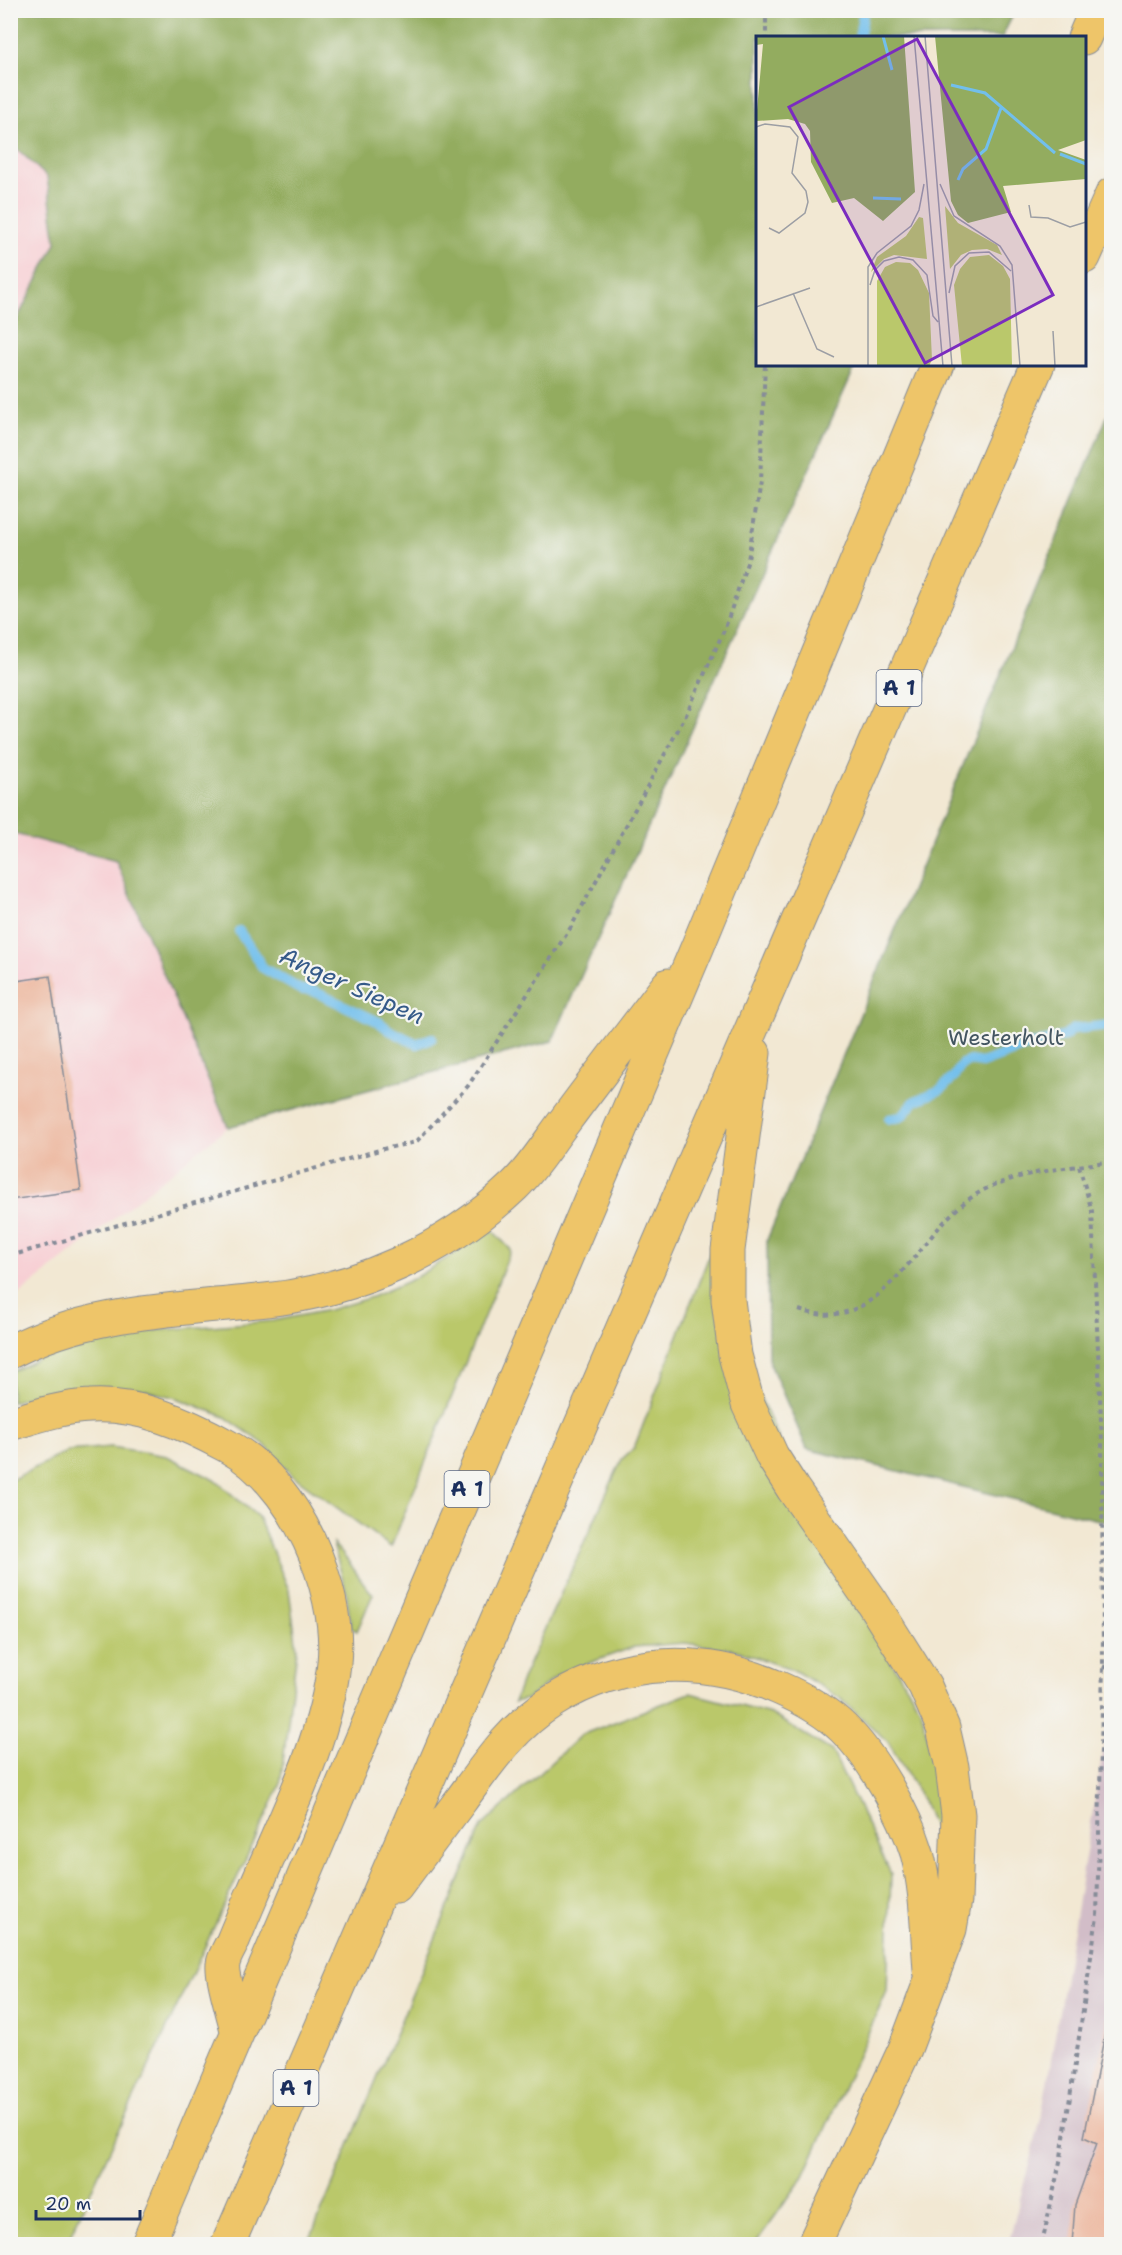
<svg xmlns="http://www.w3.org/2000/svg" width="1122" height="2255" font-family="'Shantell Sans',sans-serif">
<rect width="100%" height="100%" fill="#f6f6f2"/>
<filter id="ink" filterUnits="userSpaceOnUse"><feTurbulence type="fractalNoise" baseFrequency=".0167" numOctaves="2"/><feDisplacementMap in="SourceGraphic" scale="12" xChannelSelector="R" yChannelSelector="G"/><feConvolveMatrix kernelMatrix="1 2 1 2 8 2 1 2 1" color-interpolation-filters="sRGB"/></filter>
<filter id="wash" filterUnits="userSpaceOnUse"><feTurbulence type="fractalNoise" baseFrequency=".008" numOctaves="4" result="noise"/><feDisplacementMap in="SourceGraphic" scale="24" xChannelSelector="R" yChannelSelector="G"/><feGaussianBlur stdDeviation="1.35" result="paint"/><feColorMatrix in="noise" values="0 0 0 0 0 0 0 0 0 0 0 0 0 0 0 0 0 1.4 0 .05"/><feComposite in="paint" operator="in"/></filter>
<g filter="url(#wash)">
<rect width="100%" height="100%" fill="#f2e8d3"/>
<!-- built -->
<path fill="#f7cfd4" d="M11,143L47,177L56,243L11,331Z
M11,833L116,861L228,1127L11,1301Z"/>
<!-- industrial -->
<path fill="#d2bdc8" d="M1111,1704V2244H1008L1041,2119Z"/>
<!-- green -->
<path fill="#bac86b" stroke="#6a7c64" stroke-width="1.5" d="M492,1230L511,1250L391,1547L292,1475L264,1444L225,1417L177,1398L137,1388L95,1387L51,1391L11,1402V1372L56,1350L150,1331L272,1321L329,1310L372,1297L413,1279Z
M711,1251L714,1259V1294L847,1591L921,1709L940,1793L945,1828L934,1829L922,1799L888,1742L840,1698L797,1672L736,1650L685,1643L634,1647L561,1673L527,1699L514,1702L523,1677L622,1459L634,1448Z
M111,1447L167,1456L215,1480L258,1517L289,1590L297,1649L280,1786L66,2244H11V1480L68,1451Z
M333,1544C350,1559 358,1579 373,1594L357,1631L351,1628L346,1590Z
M690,1693L771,1714L832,1751L891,1874L887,1991L804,2176L755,2244H308L482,1826L581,1735Z"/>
<!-- forest -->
<path fill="#93ac5f" stroke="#576e5e" stroke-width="1.5" d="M11,10L1015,11L1002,37L758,38V364L856,365L552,1041L228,1127L116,861L11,833V331L56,243L47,177L11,143Z
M1111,407L1112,1523H1111L807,1449L768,1359L767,1240Z"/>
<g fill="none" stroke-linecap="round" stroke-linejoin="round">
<!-- stream -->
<path stroke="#72bfec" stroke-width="10" d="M859,38L864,10
M239,931L263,968L301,990H311L379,1022L389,1030L417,1044L432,1038
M889,1119L901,1117L915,1101L940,1090L954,1077L962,1064L970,1061L982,1063L1030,1045L1065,1036L1073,1029L1112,1025"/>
</g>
<g id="blocks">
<!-- building -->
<path fill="#ecb59c" d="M50,976L81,1190L10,1200V982Z
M1110,2009L1112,2244H1072L1075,2205L1097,2143L1084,2137Z"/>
</g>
</g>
<g filter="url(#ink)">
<use href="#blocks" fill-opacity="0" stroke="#868c98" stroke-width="1.5"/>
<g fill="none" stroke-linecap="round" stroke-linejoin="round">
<defs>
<path id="highway" d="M1084,38L1096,10
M1084,257L1112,194
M754,1053L728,1250V1300L735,1355L748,1404L772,1456L793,1489L872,1602L925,1686L943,1728L952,1767L958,1815L955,1900L950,1929L905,2049L814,2244
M10,1352C90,1310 179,1310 266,1300C358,1290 447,1250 514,1186C533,1168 548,1143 564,1122C598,1076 633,1031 668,985
M10,1424C36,1416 63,1407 90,1406C139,1403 185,1423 227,1446C264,1466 291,1503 309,1540C326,1577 338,1622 334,1663C326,1740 283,1822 253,1893C246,1909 239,1926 232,1943C229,1949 224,1957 223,1964C221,1974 234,2017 237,2030
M396,1887C418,1858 439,1829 461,1800C488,1763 513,1726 553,1701C624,1657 703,1655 779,1688C802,1698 826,1711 844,1729C873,1757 905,1814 917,1853C927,1890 927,1932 930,1970
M148,2244L697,948L938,364
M228,2244L1038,364"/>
</defs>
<!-- highway casing -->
<use href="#highway" stroke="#868c98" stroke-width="35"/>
<!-- path -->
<path stroke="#868c98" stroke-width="4" stroke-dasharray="4.5 4.5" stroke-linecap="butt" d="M766,10V38
M10,1256L383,1149L416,1142L468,1086L571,927L686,715L725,628L748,560L760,482L765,364
M799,1310C885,1338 916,1232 975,1195C1011,1172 1069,1168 1112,1161
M1103,1666L1112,1670
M1042,2244L1061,2157L1097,1917L1103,1666L1102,1443L1092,1211L1079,1166"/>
<!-- highway -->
<use href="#highway" stroke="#eec569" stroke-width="33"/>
</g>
</g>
<g text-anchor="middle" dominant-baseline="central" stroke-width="4.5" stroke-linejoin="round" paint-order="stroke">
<!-- shield labels -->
<g fill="#f6f6f2" stroke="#5d6b8a" stroke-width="1.5">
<rect x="876.5" y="670" width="45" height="36" rx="4.5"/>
<rect x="444.5" y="1471" width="45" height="36" rx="4.5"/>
<rect x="273.5" y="2070" width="45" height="36" rx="4.5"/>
</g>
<g font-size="21" font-weight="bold" fill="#1b2f5e">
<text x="899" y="688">A 1</text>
<text x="467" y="1489">A 1</text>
<text x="296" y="2088">A 1</text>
</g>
<!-- park labels -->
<g font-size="22" fill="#435561" stroke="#f6f6f2">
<text x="1006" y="1037">Westerholt</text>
</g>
<!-- water labels -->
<g font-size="24" font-style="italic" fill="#355a89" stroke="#f6f6f2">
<text transform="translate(352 986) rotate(24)">Anger Siepen</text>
</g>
</g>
<!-- overview -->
<g transform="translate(756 36)">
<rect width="330" height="330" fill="#f2e8d3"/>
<path d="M189,170L202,187L241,209L246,219L231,213L216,214L205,219L194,233ZM163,181L167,182L171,223L138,219L128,223L115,236L121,221L150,200ZM233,219L247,230L254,243L256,330H206L198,249L204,233L214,221ZM140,226L154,227L162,234L173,257L176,324L173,330H121V245L129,231Z" fill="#bac86b"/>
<path d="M0,0H148L159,156L127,185L98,162L76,167L55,126L54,95L49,88L32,83L0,85L7,8L0,9ZM179,0H330V104L302,114L330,124V143L247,150L255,176L212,187L202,179L195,165Z" fill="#93ac5f"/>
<path fill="none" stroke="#72bfec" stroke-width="3" d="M127,0L136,34M195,49L229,57L299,117M304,118L330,128M202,144L207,133L230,113L245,72M117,162L145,163"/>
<path fill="none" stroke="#9c9ea4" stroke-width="1.5" d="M158,0L187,330M169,0L196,330M0,91L9,88L34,91L42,101L36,137L50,155L52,166L49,177L23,197L13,192M184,148L198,180L244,210L256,229L264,330M273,169L275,181L292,182L314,191L330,186M114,249L119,234L128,225L143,221L157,224L171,239L177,280L182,286M37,257L61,313L78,321M193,257L199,230L213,217L233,216L255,235M0,271L54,252M297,295L299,330M112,330V231L121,217L155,190L163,174L168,148"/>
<path fill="#7b2cbf" fill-opacity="0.15" stroke="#7b2cbf" stroke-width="3" d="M161,3L297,259L169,327L33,71Z"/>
<rect width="330" height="330" fill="none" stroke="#1b2f5e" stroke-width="3"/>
</g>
<!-- margin -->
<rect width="1122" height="2255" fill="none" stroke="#f6f6f2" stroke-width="36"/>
<!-- scale -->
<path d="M36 2210v9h104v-9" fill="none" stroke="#1b2f5e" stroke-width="3"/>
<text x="45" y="2210" font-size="18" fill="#1b2f5e" stroke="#f6f6f2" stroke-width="4.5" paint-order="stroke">20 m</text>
</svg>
